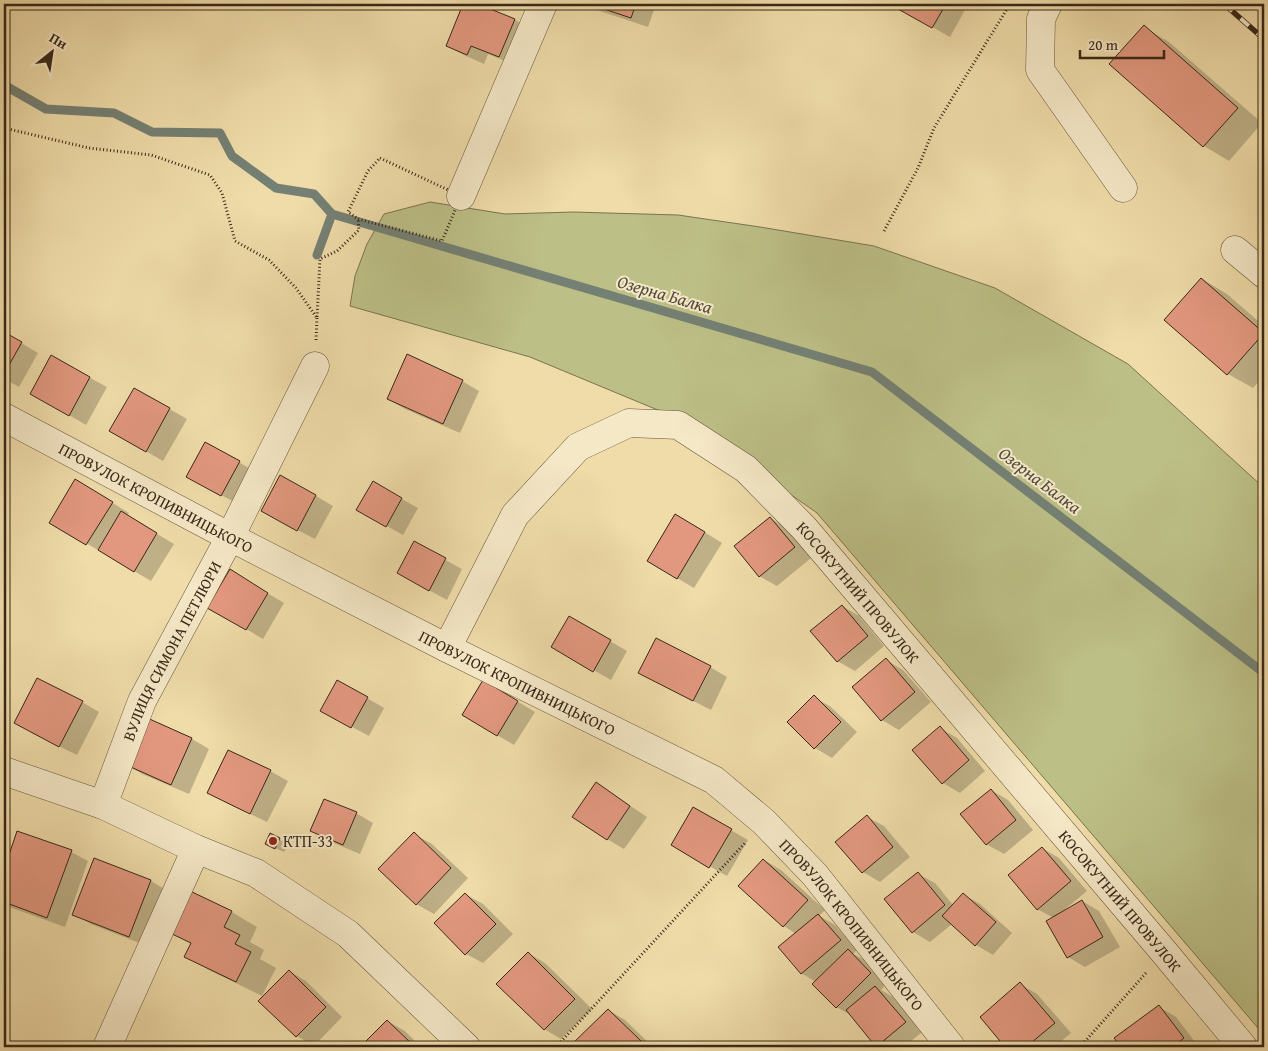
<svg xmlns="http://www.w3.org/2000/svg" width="1268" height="1051" font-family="'Gentium Book Plus',serif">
<rect width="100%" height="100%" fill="#efdca9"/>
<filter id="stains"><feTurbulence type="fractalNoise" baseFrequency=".004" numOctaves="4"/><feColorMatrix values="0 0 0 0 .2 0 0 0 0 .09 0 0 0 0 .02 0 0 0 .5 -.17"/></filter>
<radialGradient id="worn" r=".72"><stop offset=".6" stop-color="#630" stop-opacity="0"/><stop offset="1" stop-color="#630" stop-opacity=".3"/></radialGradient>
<!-- green -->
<path fill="#bcbf86" stroke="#7a744f" d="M430,202L505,214L573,212L678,215L760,227L874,246L995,288L1128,364L1264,488V1035L817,513L689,423L530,357L350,306L355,276L367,244L384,214Z"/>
<!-- shadow -->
<path fill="#0003" d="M465,4H475L515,20L532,30L517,66L488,54L484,64L464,55L447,46Z
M587,4H656L648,27L597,10Z
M892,4H954L965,10L950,37Z
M1144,27L1169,42L1262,123L1229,161L1204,146L1111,64Z
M1202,279L1227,294L1264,326V376L1253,388L1228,374Z
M4,333L38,353L19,387L4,379Z
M51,357L107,387L86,425L31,393Z
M462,381L479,391L460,433L405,409L388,399Z
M134,389L187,419L163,461L111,431Z
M205,443L256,472L238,504L204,486Z
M373,483L418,508L403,535L358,510Z
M93,491L129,513L127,516L174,544L151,581L50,522Z
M316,496L333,506L315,539L280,521Z
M770,518L787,528L811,558L777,586L759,576Z
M693,525L722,543L694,588L677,578Z
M414,543L462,569L447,600L416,583Z
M247,581L284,603L263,639L209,607Z
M842,606L859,616L884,646L855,671L837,661Z
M570,618L627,651L611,680L553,647Z
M886,660L903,670L931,702L899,730L882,720Z
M710,667L727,677L711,710L656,682Z
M500,691L535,712L514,745L463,715Z
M814,697L831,707L857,732L832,758L815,748Z
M367,698L384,708L369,736L339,720Z
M82,702L99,712L77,755L32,733Z
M145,719L192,739L209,749L189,794L142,774L125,764Z
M940,728L957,738L985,771L960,793L943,783Z
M228,751L270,771L288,781L267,822L225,802Z
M596,784L613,794L647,817L624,849L607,839Z
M991,790L1008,800L1033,830L1004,854L986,844Z
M694,809L748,840L727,876L672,845Z
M356,813L373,823L360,854L329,841L312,831Z
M867,817L884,826L910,857L880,882L863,872L837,842Z
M18,833L71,852L88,861L65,927L12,908L4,903V873Z
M414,834L432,844L468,878L434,914L416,904Z
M271,835L288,844L284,852L275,848Z
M1042,848L1059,858L1087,891L1064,910L1065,911L1082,901L1099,911L1120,947L1085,967L1068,957L1054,918L1037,909Z
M764,860L781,870L825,910L819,916L835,925L857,950L853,954L865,960L887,983L881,990L893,997L922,1032L904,1047H879L877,1046L853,1016L836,1007L816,982L801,973L796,934L784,926L740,886Z
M918,874L935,883L953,905L963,894L980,904L1012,933L993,955L976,945L952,924L930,942L913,932Z
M151,881L168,891L147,946L91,924L74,914Z
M190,892L232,912L257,927L250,942L264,950L260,959L276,968L262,996L211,971L186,956L192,944L171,932Z
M465,894L483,904L513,934L483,963L466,954Z
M528,953L545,963L592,1009L561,1039L544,1029Z
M289,971L306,981L342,1017L314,1046L297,1036L260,1000Z
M1020,984L1037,994L1071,1033L1054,1047H1007L981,1017Z
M1159,1007L1176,1017L1199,1047H1123L1116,1039Z
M608,1010L625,1020L653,1047H571Z
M387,1021L405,1031L421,1047H362Z
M4,1027L10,1030L4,1045Z"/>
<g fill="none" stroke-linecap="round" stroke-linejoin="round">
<!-- stream -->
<path stroke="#748074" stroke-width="9" d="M4,85L46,109L114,113L152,132L220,133L232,156L276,188L314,194L332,214L872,372L1264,673
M317,255L332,214"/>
</g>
<!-- building -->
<path fill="#e2987f" stroke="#392818" d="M463,4H478L515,19L499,57L471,46L467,55L446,46Z
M589,4H636L631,18Z
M889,4H946L932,28Z
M1144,25L1238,108L1203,147L1109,64Z
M1201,278L1264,333L1227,375L1164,320Z
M4,332L22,342L4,374Z
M407,354L463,380L443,424L387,399Z
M51,355L90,377L69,416L30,394Z
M134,388L170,408L146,452L109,431Z
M205,442L240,461L221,496L186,477Z
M280,475L316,495L297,531L261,511Z
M75,479L113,502L86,545L49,523Z
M373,481L402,498L386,527L356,510Z
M121,511L157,533L134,572L98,550Z
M675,514L705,532L677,579L647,561Z
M770,517L795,547L759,577L734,546Z
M414,541L446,558L429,591L397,573Z
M230,569L268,593L246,630L207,608Z
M842,605L868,636L837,662L810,631Z
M569,616L611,640L593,672L551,647Z
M656,638L711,666L693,701L638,673Z
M886,658L915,692L881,721L852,687Z
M37,678L83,701L59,747L14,723Z
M337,680L368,697L351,728L320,711Z
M483,680L518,701L497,736L462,715Z
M814,695L841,722L814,749L787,722Z
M145,717L192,738L171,785L124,764Z
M940,726L969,760L942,784L912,750Z
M228,750L271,770L250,814L207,793Z
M596,782L630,806L607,840L572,817Z
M991,789L1016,820L986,845L960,814Z
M324,799L357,812L343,845L310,831Z
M693,807L732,829L709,868L671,845Z
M867,815L893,847L862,873L835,842Z
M17,831L72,850L47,918L4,902V870Z
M414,832L451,868L416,905L378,869Z
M270,833L280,838L275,849L265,844Z
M1042,847L1071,881L1037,910L1008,875Z
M94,858L151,880L129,937L72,915Z
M763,859L808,900L783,927L738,886Z
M918,872L945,905L912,933L884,899Z
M190,891L232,911L224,927L240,935L235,944L251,952L236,982L184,957L191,943L170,933Z
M465,893L496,924L465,955L434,923Z
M963,893L996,922L975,946L942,916Z
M1082,900L1103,937L1067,958L1046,921Z
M818,914L841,940L801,974L778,947Z
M848,949L871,973L836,1008L812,984Z
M528,952L575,999L544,1030L496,984Z
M289,970L326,1007L296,1037L258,1001Z
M1020,982L1055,1023L1026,1047H1005L980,1017Z
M875,986L906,1022L876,1047L846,1010Z
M1159,1005L1184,1038L1172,1047H1121L1114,1038Z
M608,1009L642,1042L637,1047H569Z
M387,1020L415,1047H360Z"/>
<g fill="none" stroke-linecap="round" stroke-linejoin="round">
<defs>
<g id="minor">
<path d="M1048,4L1041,19L1040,70L1123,188"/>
<path d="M461,196L543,4"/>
<path d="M1235,250L1264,274"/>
<path id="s1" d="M4,417L230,537L447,648L714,780L764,822L815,875L951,1047"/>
<path id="s2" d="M447,648L515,515L578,447L629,423L678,425L746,469L804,528L1164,952L1243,1047"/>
<path d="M4,771L103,805L196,849L256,873L348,934L466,1047"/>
<path id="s3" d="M103,805L142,701L230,537L315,366"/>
<path d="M107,1047L196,849"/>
</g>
</defs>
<!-- minor casing -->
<use href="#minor" stroke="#66553c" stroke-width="29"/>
<!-- path -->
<path stroke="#392818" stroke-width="3" stroke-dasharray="1 2.5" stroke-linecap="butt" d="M4,128L89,148L151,155L210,175L222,193L235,241L269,260L296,288L317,318L320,259L337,251L359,230L358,219
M380,158L461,196L442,241L358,219L348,212L368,171Z
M884,231L918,168L934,128L1010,4
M316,340L317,318
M556,1047L745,843
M1080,1047L1146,973"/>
<!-- minor -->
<use href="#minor" stroke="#f5e8c7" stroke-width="28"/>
<defs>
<path id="rail" d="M1224,4L1264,39"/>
</defs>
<!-- rail casing -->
<use href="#rail" stroke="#392818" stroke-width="5.5"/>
<!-- rail -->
<use href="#rail" stroke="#f5e8c7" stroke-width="4" stroke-dasharray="11" stroke-linecap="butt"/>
</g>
<!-- markers -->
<circle fill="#8f2418" stroke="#f5e8c7" stroke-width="2" cx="273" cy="841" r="5"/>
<g text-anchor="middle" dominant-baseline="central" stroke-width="4" stroke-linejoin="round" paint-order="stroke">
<!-- street labels -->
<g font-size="16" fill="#392818" stroke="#f5e8c7">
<text stroke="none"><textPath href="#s1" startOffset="172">ПРОВУЛОК КРОПИВНИЦЬКОГО</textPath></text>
<text stroke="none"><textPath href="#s2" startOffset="595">КОСОКУТНИЙ ПРОВУЛОК</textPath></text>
<text stroke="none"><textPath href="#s3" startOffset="169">ВУЛИЦЯ СИМОНА ПЕТЛЮРИ</textPath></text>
<text stroke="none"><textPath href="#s1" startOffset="578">ПРОВУЛОК КРОПИВНИЦЬКОГО</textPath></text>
<text stroke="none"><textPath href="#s2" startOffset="1000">КОСОКУТНИЙ ПРОВУЛОК</textPath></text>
<text stroke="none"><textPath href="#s1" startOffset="998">ПРОВУЛОК КРОПИВНИЦЬКОГО</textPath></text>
</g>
<!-- poi labels -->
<g font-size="16" fill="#392818" stroke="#f5e8c7" text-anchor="start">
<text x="283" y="841">КТП-33</text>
</g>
<!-- water labels -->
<g font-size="18" font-style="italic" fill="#524c3e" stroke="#f5e8c7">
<text transform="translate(665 294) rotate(16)">Озерна Балка</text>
<text transform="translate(1040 480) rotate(37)">Озерна Балка</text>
</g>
</g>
<!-- margin -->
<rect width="1268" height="1051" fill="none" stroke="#efdca9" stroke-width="20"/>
<rect x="5" y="5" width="1258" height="1041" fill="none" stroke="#392818" stroke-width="2.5"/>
<rect x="10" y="10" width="1248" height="1031" fill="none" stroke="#392818"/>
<!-- north arrow -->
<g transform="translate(52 52) rotate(30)" stroke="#f5e8c7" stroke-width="4" paint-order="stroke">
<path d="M0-4L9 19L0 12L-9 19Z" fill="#392818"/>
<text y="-8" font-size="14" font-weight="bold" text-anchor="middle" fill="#392818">Пн</text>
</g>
<!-- scale -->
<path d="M1080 50v8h84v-8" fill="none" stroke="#392818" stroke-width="2.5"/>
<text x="1088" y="50" font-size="15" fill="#392818" stroke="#f5e8c7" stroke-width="4" paint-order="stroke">20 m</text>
<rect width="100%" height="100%" filter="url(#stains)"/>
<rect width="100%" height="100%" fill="url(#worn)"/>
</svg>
